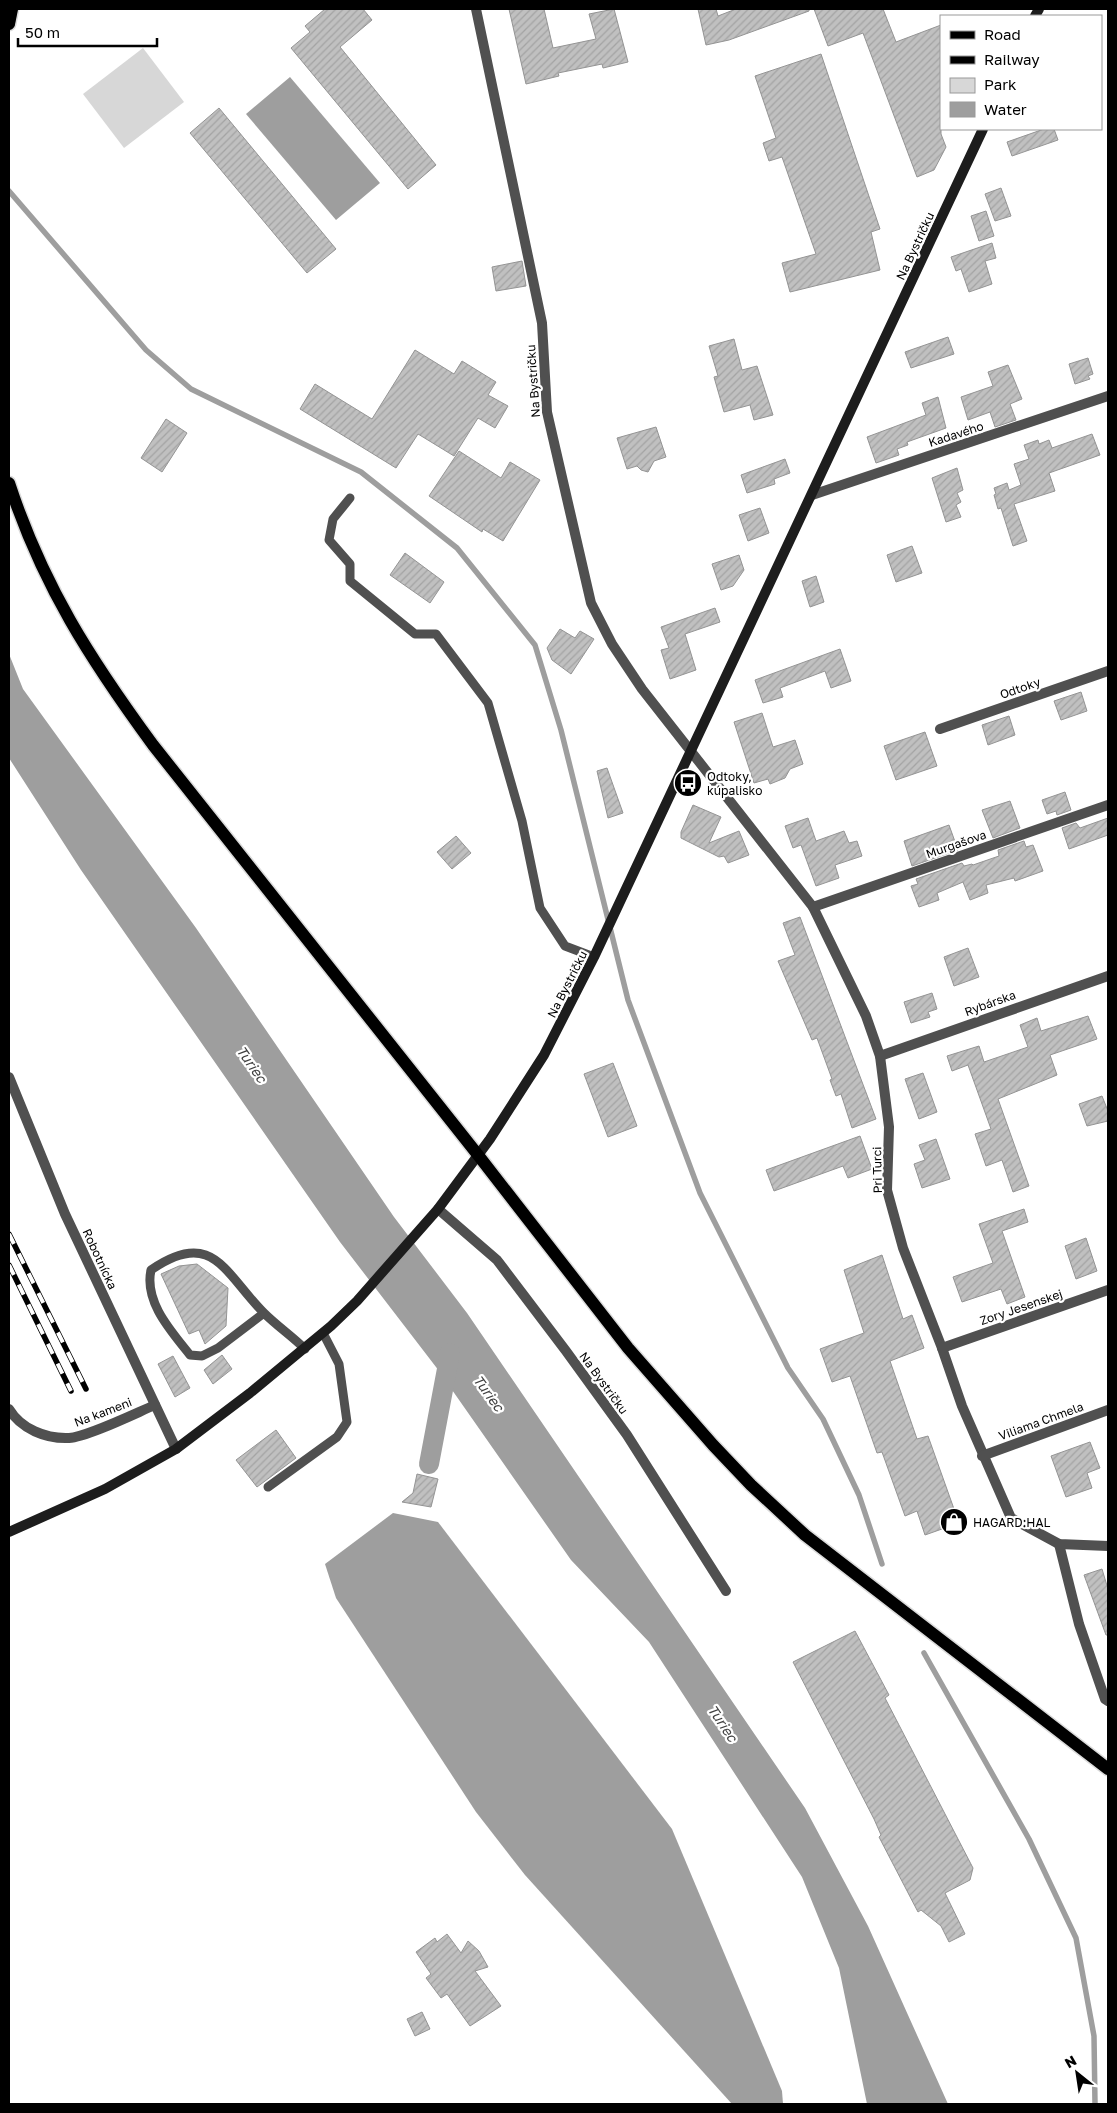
<svg xmlns="http://www.w3.org/2000/svg" width="1117" height="2113" font-family="'Golos Text',sans-serif">
<defs>
<pattern id="building-hatch" width="6" height="6" patternUnits="userSpaceOnUse" patternTransform="scale(1.25)"><rect width="6" height="6" fill="#c0c0c0"/><path d="M-1 1l2-2M0 6l6-6M5 7l2-2" fill="none" stroke="#a3a3a3"/></pattern>
</defs>
<rect width="100%" height="100%" fill="#fff"/>
<path fill="#d7d7d7" d="M143 48 184 102 124 148 83 94Z"/>
<g fill="#9e9e9e">
<path d="M290 77 380 183 336 220 246 114Z"/>
<path d="M9 654 23 689 196 928 394 1217 467 1313 805 1808 868 1926 948 2104H867L839 1968 802 1877 649 1642 571 1560 436 1367 340 1242 81 870 9 758Z"/>
<path d="M393 1513 438 1522 672 1829 782 2091 783 2104H732L525 1875 476 1812 336 1598 325 1564Z"/>
</g>
<g fill="none" stroke-linecap="round" stroke-linejoin="round">
<g stroke="#9e9e9e" stroke-width="5.5">
<path d="M9 191 146 350 191 389 361 472 457 548 535 645 561 730 628 1000 700 1193 788 1368 823 1419 859 1495 882 1564"/>
<path d="M924 1653 1029 1839 1076 1938 1094 2036 1095 2104"/>
</g>
<path stroke="#9e9e9e" stroke-width="20" d="M429 1464 450 1353"/>
</g>
<g fill="url(#building-hatch)" stroke="#949494">
<path d="M325 9H363L372 20 340 47 436 165 408 189 291 48 310 32 305 26Z"/>
<path d="M509 9H544L553 48 596 39 589 14 614 9 628 62 603 68 602 64 558 73 559 76 526 84Z"/>
<path d="M698 9H716L718 16 736 9H809V11L729 40 706 45Z"/>
<path d="M814 9H883L896 42 941 25V134L946 147 934 170 917 177 863 33 828 46Z"/>
<path d="M821 54 880 229 871 232 880 270 790 292 782 263 816 254 782 157 769 161 763 143 776 138 755 76Z"/>
<path d="M219 108 336 249 307 273 190 133Z"/>
<path d="M1044 129H1054L1058 140 1012 156 1007 142Z"/>
<path d="M1001 188 1011 216 995 221 985 194Z"/>
<path d="M986 211 994 236 979 241 971 216Z"/>
<path d="M992 243 996 258 985 261 992 284 969 292 961 269 956 271 951 257Z"/>
<path d="M522 261 526 286 496 291 492 267Z"/>
<path d="M948 337 954 354 911 368 905 352Z"/>
<path d="M734 339 742 370 757 366 773 415 754 420 750 405 724 412 714 377 718 376 709 346Z"/>
<path d="M415 350 454 374 462 361 496 382 488 395 508 406 495 428 478 418 454 456 418 434 396 468 300 409 315 384 372 419Z"/>
<path d="M1088 358 1093 374 1088 376 1090 379 1075 384 1069 364Z"/>
<path d="M1008 365 1022 399 1010 404 1016 420 995 427 990 412 968 420 961 397 993 386 988 372Z"/>
<path d="M938 397 946 428 907 442 908 445 897 449 899 455 876 463 867 437 926 415 922 403Z"/>
<path d="M166 419 187 433 162 472 141 458Z"/>
<path d="M656 427 666 457 654 461 648 472 641 470 637 466 627 469 617 438Z"/>
<path d="M1092 434 1100 455 1049 473 1055 491 1014 504 1027 541 1013 546 1001 508 998 509 994 495 996 494 994 488 1007 483 1009 490 1021 485 1014 464 1029 459 1024 445 1038 440 1039 444 1049 440 1052 448Z"/>
<path d="M459 451 501 478 510 462 540 480 503 541 483 529 482 532 429 496Z"/>
<path d="M785 459 790 473 774 479 775 484 747 493 741 475Z"/>
<path d="M957 468 963 490 957 493 961 502 956 505 961 517 946 522 932 478Z"/>
<path d="M760 508 769 533 748 541 739 515Z"/>
<path d="M912 546 922 573 896 582 887 555Z"/>
<path d="M405 553 444 582 430 603 390 575Z"/>
<path d="M739 555 744 570 733 586 721 590 712 564Z"/>
<path d="M816 576 824 602 810 607 802 581Z"/>
<path d="M715 608 720 622 685 634 696 670 670 679 661 650 669 648 661 627Z"/>
<path d="M560 629 575 638 580 631 594 639 571 674 552 660 547 648Z"/>
<path d="M840 649 851 681 831 688 825 671 780 688 783 697 763 703 755 680Z"/>
<path d="M1081 692 1087 711 1061 720 1054 701Z"/>
<path d="M762 713 773 747 795 740 803 764 790 769 785 778 770 784 768 779 754 783 734 722Z"/>
<path d="M1009 716 1015 735 988 745 982 725Z"/>
<path d="M925 732 937 766 896 780 884 746Z"/>
<path d="M607 768 623 813 608 818 597 771Z"/>
<path d="M1065 792 1071 810 1057 815 1056 811 1047 814 1042 800Z"/>
<path d="M1010 801 1020 828 993 838 982 810Z"/>
<path d="M693 805 721 817 709 843 739 831 749 855 728 863 724 856 719 857 681 838V832Z"/>
<path d="M808 818 816 841 844 831 849 843 857 841 862 856 835 865 839 878 816 886 801 845 793 848 785 826Z"/>
<path d="M1108 818V835L1069 849 1062 828 1076 823 1080 828Z"/>
<path d="M949 825 958 850 912 866 904 841Z"/>
<path d="M456 836 471 853 452 869 437 852Z"/>
<path d="M1024 841 1026 847 1033 845 1043 871 1015 881 1014 878 986 885 988 893 970 900 963 882 937 893 939 900 919 907 911 886 918 884 916 879 962 863 964 866 972 864 973 865 999 856 998 850Z"/>
<path d="M800 917 876 1119 852 1128 841 1094 836 1096 830 1080 832 1079 817 1038 812 1040 778 961 795 955 783 923Z"/>
<path d="M968 948 979 977 954 986 944 957Z"/>
<path d="M932 993 937 1009 928 1012 930 1017 911 1023 904 1002Z"/>
<path d="M1088 1016 1097 1039 1050 1055 1057 1075 998 1099 1029 1186 1013 1192 1002 1160 986 1166 975 1134 991 1129 968 1065 952 1071 947 1056 979 1046 984 1062 1028 1047 1020 1025 1037 1018 1041 1031Z"/>
<path d="M613 1063 637 1126 608 1137 584 1074Z"/>
<path d="M923 1073 937 1112 919 1119 905 1079Z"/>
<path d="M1102 1096 1108 1111V1121L1087 1126 1079 1104Z"/>
<path d="M860 1136 872 1169 848 1178 843 1166 774 1191 766 1170Z"/>
<path d="M936 1139 950 1179 922 1188 914 1164 925 1160 919 1145Z"/>
<path d="M1024 1209 1028 1222 1002 1231 1025 1297 1007 1304 1001 1289 962 1302 953 1277 993 1263 979 1224Z"/>
<path d="M1086 1238 1097 1271 1076 1279 1065 1246Z"/>
<path d="M882 1255 903 1319 912 1315 924 1348 890 1361 917 1439 928 1436 959 1523 925 1535 917 1511 905 1516 882 1452 877 1453 850 1376 832 1382 820 1349 864 1333 844 1270Z"/>
<path d="M197 1264 228 1288 226 1326 205 1344 199 1330 189 1334 161 1274 179 1266Z"/>
<path d="M222 1355 232 1369 213 1384 204 1370Z"/>
<path d="M173 1356 190 1388 175 1397 158 1364Z"/>
<path d="M276 1430 296 1458 257 1487 236 1460Z"/>
<path d="M1090 1442 1100 1468 1087 1473 1092 1488 1066 1497 1051 1456Z"/>
<path d="M417 1474 438 1479 431 1507 402 1502 413 1493Z"/>
<path d="M1102 1569 1108 1589V1635H1106L1084 1575Z"/>
<path d="M855 1631 889 1695 885 1698 973 1868 970 1880 945 1893 965 1934 949 1942 941 1926 921 1910 918 1912 879 1837 881 1835 874 1819 793 1662Z"/>
<path d="M447 1934 461 1953 468 1941 479 1951 488 1967 475 1971 501 2006 470 2026 447 1994 441 1998 426 1978 431 1974 416 1952 435 1938 437 1942Z"/>
<path d="M422 2012 430 2029 415 2036 407 2019Z"/>
</g>
<g fill="none" stroke-linecap="round" stroke-linejoin="round">
<defs>
<g id="primary">
<path d="M9 24 12 9"/>
<path d="M9 483C43 586 90 659 153 745L478 1155 628 1348 713 1445 751 1485 805 1535 1108 1769"/>
</g>
</defs>
<use href="#primary" stroke="#dbdbdb" stroke-width="15"/>
<g stroke="#505050" stroke-width="9">
<path d="M350 498 333 519 329 540 350 564V581L415 634H436L488 703 522 821 540 908 565 946 594 957"/>
<path d="M264 1313 218 1348 202 1356 190 1355C171 1331 144 1302 151 1270 213 1227 225 1274 264 1313 277 1326 292 1336 305 1349"/>
<path d="M268 1487 337 1437 347 1422 339 1364 323 1333"/>
</g>
<g stroke="#505050" stroke-width="10">
<path d="M476 9 542 323 547 412 591 603 612 644 642 689 813 907 866 1016 880 1056 889 1127 887 1190 903 1248 942 1348 962 1406 1011 1518 1059 1544 1108 1546"/>
<path d="M812 495 1108 396"/>
<path d="M940 729 1108 671"/>
<path d="M813 907 1108 805"/>
<path d="M880 1056 1108 976"/>
<path d="M9 1077 65 1214 176 1449"/>
<path d="M438 1209 497 1260 566 1351 627 1435 726 1591"/>
<path d="M942 1348 1108 1290"/>
<path d="M9 1409C21 1429 46 1439 69 1438 87 1437 136 1413 155 1405"/>
<path d="M982 1456 1108 1410"/>
<path d="M1059 1544 1079 1624 1105 1699 1108 1701"/>
</g>
<g stroke="#1d1d1d" stroke-width="10">
<path d="M1035 16 1039 9"/>
<path d="M9 1532 105 1489 176 1449 250 1393 331 1326 357 1301 438 1209 490 1139 544 1055 594 957 983 129"/>
</g>
<use href="#primary" stroke="#000" stroke-width="12"/>
<defs>
<g id="rail">
<path d="M9 1234 86 1389"/>
<path d="M9 1265 71 1391"/>
</g>
</defs>
<use href="#rail" stroke="#000" stroke-width="5.5"/>
<use href="#rail" stroke="#fff" stroke-width="4" stroke-dasharray="11" stroke-linecap="butt"/>
</g>
<defs>
<symbol id="bus-disc" viewBox="-11 -11 22 22"><circle r="9.5" fill="#000" stroke="#fff"/><path d="M-5-6H5V4H4V6H2V4H-2V6H-4V4H-5ZM-3.5-4V0h7V-4ZM-3.5 1.2v1.5H-2V1.2ZM2 1.2v1.5H3.5V1.2Z" fill="#fff"/></symbol>
<symbol id="shop-disc" viewBox="-11 -11 22 22"><circle r="9.5" fill="#000" stroke="#fff"/><path d="M-5-2.5h2.3a2.7 3.5 0 0 1 5.4 0H5L5.5 6h-11ZM-1.5-2.5h3a1.5 2.3 0 0 0-3 0Z" fill="#fff"/></symbol>
</defs>
<g fill-rule="evenodd">
<use href="#bus-disc" x="672" y="767" width="32" height="32"/>
<use href="#shop-disc" x="938" y="1506" width="32" height="32"/>
</g>
<g text-anchor="middle" dominant-baseline="central" stroke-width="4.5" stroke-linejoin="round" paint-order="stroke">
<g font-size="12" fill="#000" stroke="#fff">
<text transform="translate(915 246) rotate(-65)">Na Bystričku</text>
<text transform="translate(533 381) rotate(-94)">Na Bystričku</text>
<text transform="translate(956 434) rotate(-18)">Kadavého</text>
<text transform="translate(1020 688) rotate(-19)">Odtoky</text>
<text transform="translate(956 844) rotate(-19)">Murgašova</text>
<text transform="translate(567 984) rotate(-63)">Na Bystričku</text>
<text transform="translate(990 1003) rotate(-20)">Rybárska</text>
<text transform="translate(877 1170) rotate(-91)">Pri Turci</text>
<text transform="translate(100 1259) rotate(65)">Robotnícka</text>
<text transform="translate(1021 1307) rotate(-19)">Zory Jesenskej</text>
<text transform="translate(604 1383) rotate(54)">Na Bystričku</text>
<text transform="translate(103 1412) rotate(-21)">Na kameni</text>
<text transform="translate(1041 1421) rotate(-20)">Viliama Chmela</text>
</g>
<g font-size="12" fill="#000" stroke="#fff" text-anchor="start">
<text x="707" y="776">Odtoky,<tspan x="707" dy="14">kúpalisko</tspan></text>
<text x="973" y="1522">HAGARD:HAL</text>
</g>
<g font-size="14" font-style="italic" fill="#3f3f3f" stroke="#fff">
<text transform="translate(252 1064) rotate(55)">Turiec</text>
<text transform="translate(489 1393) rotate(54)">Turiec</text>
<text transform="translate(723 1723) rotate(56)">Turiec</text>
</g>
</g>
<rect width="1117" height="2113" fill="none" stroke="#000000" stroke-width="20"/>
<rect x="940" y="15" width="162" height="115" fill="#ffffff" stroke="#999999"/>
<rect x="950" y="31" width="25" height="8" fill="#000000" stroke="#999999"/>
<text x="984" y="40" font-size="15" fill="#000000">Road</text>
<rect x="950" y="56" width="25" height="8" fill="#000000" stroke="#999999"/>
<text x="984" y="65" font-size="15" fill="#000000">Railway</text>
<rect x="950" y="78" width="25" height="15" fill="#d7d7d7" stroke="#999999"/>
<text x="984" y="90" font-size="15" fill="#000000">Park</text>
<rect x="950" y="102" width="25" height="15" fill="#9e9e9e" stroke="#999999"/>
<text x="984" y="115" font-size="15" fill="#000000">Water</text>
<g transform="translate(1077 2073) rotate(330)" stroke="#ffffff" stroke-width="4" paint-order="stroke">
<path d="M0-4L9 19L0 12L-9 19Z" fill="#000000"/>
<text y="-8" font-size="14" font-weight="bold" text-anchor="middle" fill="#000000">N</text>
</g>
<path d="M18 38v8h139v-8" fill="none" stroke="#000000" stroke-width="2.5"/>
<text x="25" y="38" font-size="15" fill="#000000" stroke="#ffffff" stroke-width="4" paint-order="stroke">50 m</text>
</svg>
